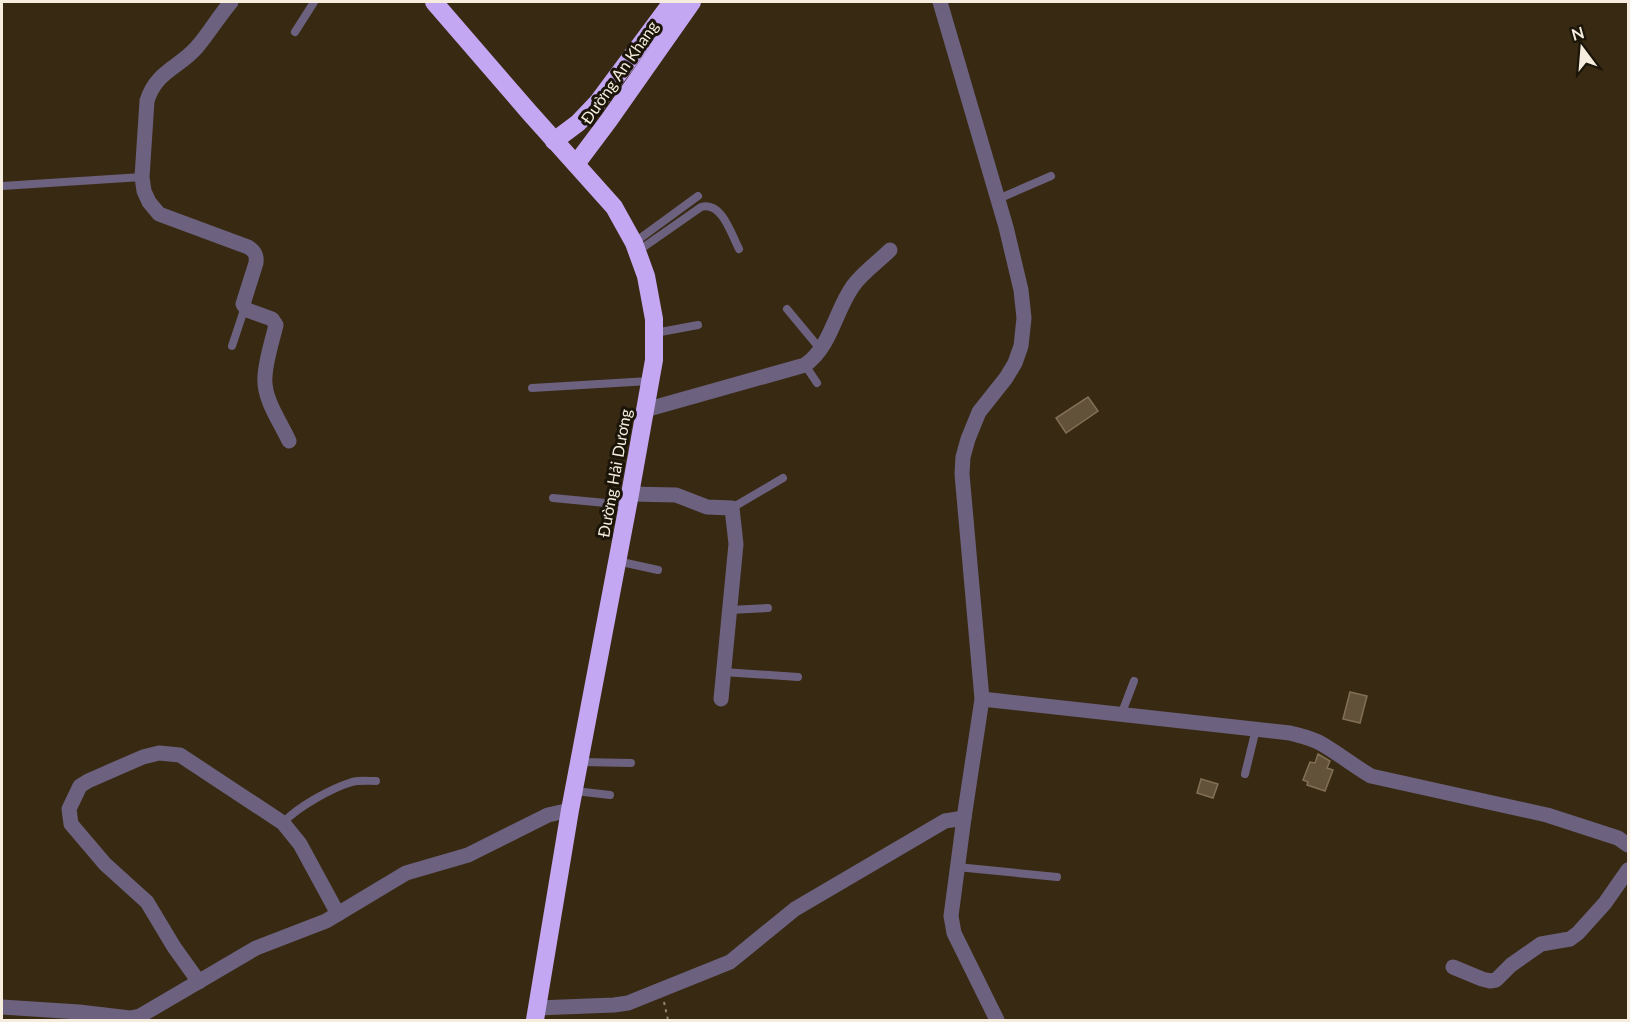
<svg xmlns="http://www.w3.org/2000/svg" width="1630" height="1022" font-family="Lato,sans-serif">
<rect width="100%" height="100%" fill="#382a12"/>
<g fill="#625239" stroke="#817056" stroke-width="1.5">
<path d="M1088 397 1098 411 1066 433 1056 418Z"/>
<path d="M1350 692 1367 696 1360 723 1343 719Z"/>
<path d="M1318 754 1330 761 1327 768 1333 770 1325 791 1307 785 1308 782 1303 780 1310 762 1315 763Z"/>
<path d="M1201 779 1218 784 1213 798 1197 793Z"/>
</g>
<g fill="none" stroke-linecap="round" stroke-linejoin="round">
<path stroke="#928773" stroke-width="2" stroke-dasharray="3 4.5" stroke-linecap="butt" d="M664 1002 668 1020"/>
<g stroke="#6c617f" stroke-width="8">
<path d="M295 32 314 2"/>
<path d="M2 186 142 177"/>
<path d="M998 199 1051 176"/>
<path d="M635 242 698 196"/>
<path d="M638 251 701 207C722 201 731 234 739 249"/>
<path d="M787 309 821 350"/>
<path d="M655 333 698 325"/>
<path d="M232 346 245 307"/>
<path d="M805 365 817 383"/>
<path d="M532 388 649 381"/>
<path d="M553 498 627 505"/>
<path d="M732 508 783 478"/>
<path d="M617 561 658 570"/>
<path d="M730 610 768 608"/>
<path d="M723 672 798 677"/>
<path d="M1121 715 1134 681"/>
<path d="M580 762 631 763"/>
<path d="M1245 774 1256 729"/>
<path d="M575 791 610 795"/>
<path d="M283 823C297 807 332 788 352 782 360 780 368 781 376 781"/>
<path d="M957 867 1057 877"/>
</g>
<g stroke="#6c617f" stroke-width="15">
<path d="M231 2C219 16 209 33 197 47 179 68 156 71 147 101L142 177 144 191 149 202 159 214 248 247C255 251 257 255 256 263L243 304 247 310 272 319 276 325C272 342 266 359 265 376 263 399 280 421 289 441"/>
<path d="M940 2 1006 227 1021 290 1024 318 1021 346 1015 363 1006 378 979 412 968 439 963 457 962 474 982 699 964 818 951 916 954 933 997 1020"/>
<path d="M645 410 805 365C831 347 835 311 853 286 862 273 878 262 890 250"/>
<path d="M630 494 676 495 707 507 732 508 736 544 721 699"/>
<path d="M982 699 1290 733C1301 736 1312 738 1322 744 1339 754 1354 766 1371 776L1547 815 1618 838 1628 845"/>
<path d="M1453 967 1482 979 1490 981 1496 980 1511 965 1541 944 1570 939 1578 933 1605 903 1628 870"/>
<path d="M199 982 174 947 147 902 105 864 71 824 69 809 80 786 88 781 143 757 159 753 180 755 283 823 300 844 338 914"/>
<path d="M2 1007 79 1012 130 1018 140 1016 256 948 326 921 406 873 468 855 548 815 570 810"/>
<path d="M537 1008 614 1005 628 1003 730 962 795 909 945 821 964 818"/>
</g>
<g stroke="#c4a7f3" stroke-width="18">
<path d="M434 2 529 112 614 207 634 243 646 276 654 319V360L630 494 570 810 535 1020"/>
<path d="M554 141 578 123 597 103 672 2"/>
<path d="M576 164 609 120 692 2"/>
</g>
</g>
<g text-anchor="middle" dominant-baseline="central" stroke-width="6" stroke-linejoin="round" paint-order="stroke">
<g font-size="16" fill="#f6edde" stroke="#1a1409">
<text transform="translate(619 72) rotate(-55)">Đường An Khang</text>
<text transform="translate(614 473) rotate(-80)">Đường Hải Dương</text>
</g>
</g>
<rect width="1630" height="1022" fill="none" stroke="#f6edde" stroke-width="6"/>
<g transform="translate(1582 48) rotate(344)" stroke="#1a1409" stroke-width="4.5" paint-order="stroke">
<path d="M0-4.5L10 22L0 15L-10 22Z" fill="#f6edde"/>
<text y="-9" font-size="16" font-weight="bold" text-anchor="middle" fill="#f6edde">N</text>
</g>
</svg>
